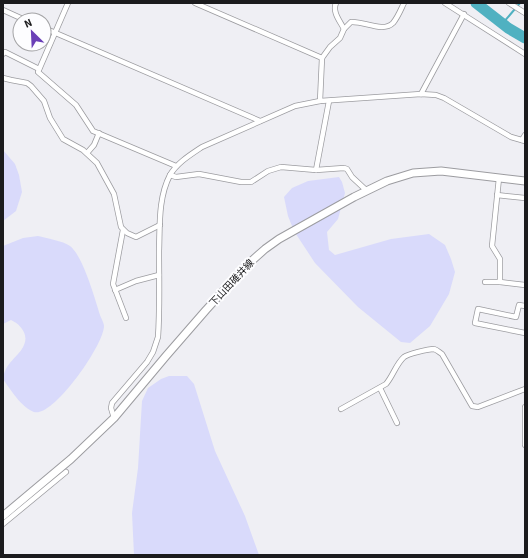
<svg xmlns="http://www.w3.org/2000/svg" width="528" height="558" font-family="'Source Sans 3','Noto Sans JP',sans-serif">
<rect width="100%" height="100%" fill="#efeff4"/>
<g fill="#d9dafb">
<path d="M3 150 15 164 19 175 22 192 16 211 3 221Z"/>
<path d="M339 177 342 182 345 193 338 219 327 232 329 250 335 255 391 239 429 234 445 245 451 259 455 272 449 294 430 326 410 343 401 342 358 307 315 263 294 231 288 216 284 197 292 188 308 181Z"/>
<path d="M38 236C46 238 63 241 70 246 83 256 95 299 100 315 101 318 104 323 104 326 104 345 53 418 34 412 22 408 10 389 3 379 5 362 19 357 24 345 29 334 20 324 11 320L3 324V246L23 238Z"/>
<path d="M169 376H187L194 384 215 451 245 516 259 555H134L132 513 138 468 142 401 148 388 161 379Z"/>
</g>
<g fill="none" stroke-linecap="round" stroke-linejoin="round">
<path stroke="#50b1c1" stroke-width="2" d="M503 23 520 3"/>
<path stroke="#50b1c1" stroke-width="11" d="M476 3 508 28 525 38"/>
<defs>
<g id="street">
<path d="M68 3 38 72 76 105 93 131 176 166"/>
<path d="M195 3 322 58"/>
<path d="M336 3C332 12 340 21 344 29"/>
<path d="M445 3 525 54"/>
<path d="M509 3 525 13"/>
<path d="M3 10 25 20"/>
<path d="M44 28 260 121"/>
<path d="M3 54 5 52 39 69"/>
<path d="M3 78 11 80 27 83 31 86 44 101 50 118 63 139 83 150 97 163 114 194 121 227 127 233 136 237 160 225"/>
<path d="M421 94 464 14"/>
<path d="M320 101 322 58 330 47 340 38 344 29 351 22C364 21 383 33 393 23 398 17 401 9 404 3"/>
<path d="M522 140 525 135"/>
<path d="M87 153 94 145 99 133"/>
<path d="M316 170 329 101"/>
<path d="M170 175 176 177 199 174 241 182H251L268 171 281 167 316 170 344 168 347 169 352 177 367 191"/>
<path d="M499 178 492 246 500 259V282"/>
<path d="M497 195 525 198"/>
<path d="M123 230 113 284 126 318"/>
<path d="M485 282H500L525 285"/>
<path d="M115 290 136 281 159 275"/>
<path d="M525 306 519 305 516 317 478 309 475 323 525 333"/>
<path d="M380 388 397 423"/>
<path d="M525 407V445"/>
<path d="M341 409 386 384C393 376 396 364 404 357 408 354 428 349 434 349 437 350 439 352 442 354L472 406 478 407 525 389"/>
<path d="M114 418 111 408 112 403 147 362 153 352 158 337C160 309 159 280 159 251 160 226 158 198 170 175 177 163 190 155 202 147L295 106 320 101 421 94 436 95 444 98 511 137 525 141"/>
<path d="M3 524 66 472"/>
</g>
<path id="secondary" d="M3 516 71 459 114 418 166 356 206 310 247 265 265 249 279 239 354 197 387 181 413 173 441 171 525 181"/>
</defs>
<use href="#street" stroke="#9c9ca0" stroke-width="6"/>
<use href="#secondary" stroke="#9c9ca0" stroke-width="9"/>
<use href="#street" stroke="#fff" stroke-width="4.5"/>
<use href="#secondary" stroke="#fff" stroke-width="7"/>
</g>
<g text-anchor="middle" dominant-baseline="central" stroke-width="4" stroke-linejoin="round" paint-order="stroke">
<g font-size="10" fill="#1b1b1d" stroke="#fdfdff">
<text transform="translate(232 283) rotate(-47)">下山田碓井線</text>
</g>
</g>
<rect width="528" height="558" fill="none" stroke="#1b1b1d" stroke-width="8"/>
<g transform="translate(32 32) rotate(336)"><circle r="19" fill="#fdfdff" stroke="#a3a3a5"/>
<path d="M0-3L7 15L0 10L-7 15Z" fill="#6a3fb7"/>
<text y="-6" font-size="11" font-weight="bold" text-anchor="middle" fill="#1b1b1d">N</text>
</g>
</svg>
